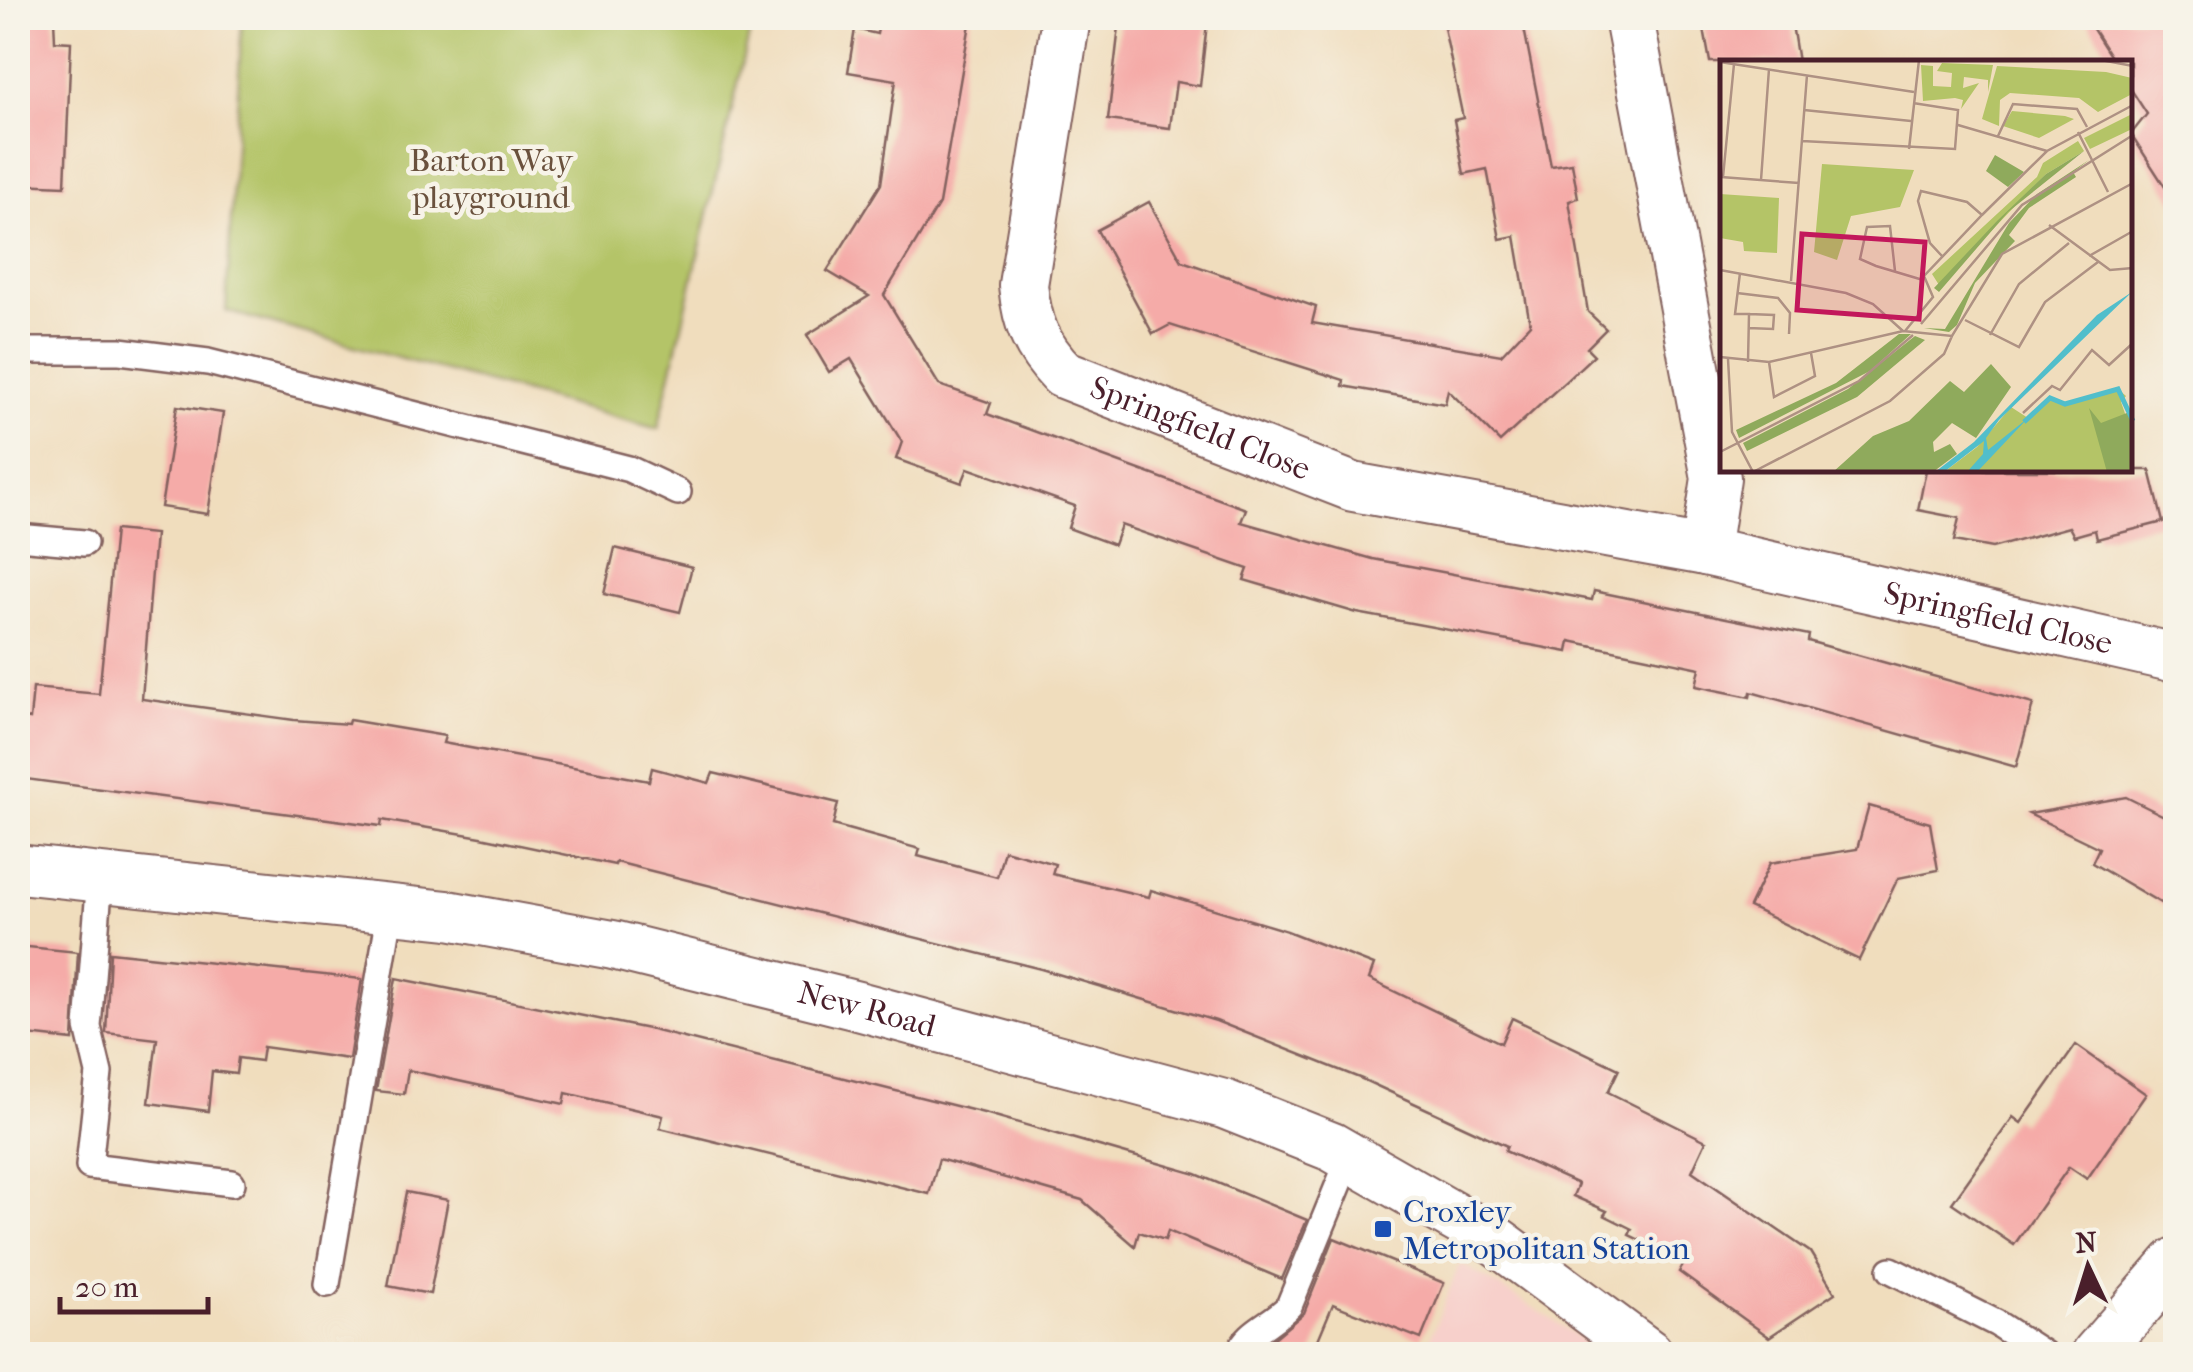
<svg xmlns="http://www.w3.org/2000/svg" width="2193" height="1372" font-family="'IM FELL French Canon',serif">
<rect width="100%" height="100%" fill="#f7f3e8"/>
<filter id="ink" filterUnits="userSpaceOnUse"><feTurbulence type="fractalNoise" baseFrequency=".01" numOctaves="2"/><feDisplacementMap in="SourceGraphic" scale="20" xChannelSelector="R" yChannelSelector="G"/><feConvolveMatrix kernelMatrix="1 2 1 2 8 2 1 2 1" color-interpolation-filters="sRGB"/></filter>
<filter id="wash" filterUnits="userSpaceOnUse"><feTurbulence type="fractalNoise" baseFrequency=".0048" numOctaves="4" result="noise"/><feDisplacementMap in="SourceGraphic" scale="40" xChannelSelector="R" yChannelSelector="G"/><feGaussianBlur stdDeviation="2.25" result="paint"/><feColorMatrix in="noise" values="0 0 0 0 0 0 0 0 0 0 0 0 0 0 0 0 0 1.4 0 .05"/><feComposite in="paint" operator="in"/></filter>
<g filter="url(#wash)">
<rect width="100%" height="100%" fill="#f0ddbd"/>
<path fill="#f7d0cb" d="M1460 1263 1547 1316 1603 1354H1424Z"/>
<path fill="#b4c467" stroke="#7f7249" stroke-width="2.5" d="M242 18H753L658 429 226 311Z"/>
<g id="blocks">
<g fill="#f5aba8">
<path d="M18 18H54L55 41 71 42 65 186 18 184Z"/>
<path d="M880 18H971L939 204 884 295 939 385 991 403 987 414 1246 509 1241 522 1373 559 1592 600 1594 591 1809 635 1808 641 2033 704 2016 767 1751 692 1750 697 1696 686 1700 668 1570 641 1568 652 1357 613 1244 580 1248 569 1121 525 1114 545 1068 528 1075 506 968 468 962 483 896 459 902 442 851 359 829 372 807 335 869 296 827 271 881 184 896 80 848 72 855 29 877 34Z"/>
<path d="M1120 18H1197V22L1207 23 1200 86 1176 82 1170 128 1108 120Z"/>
<path d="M1442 18H1522L1551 166 1572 163 1578 198 1569 201 1588 312 1606 329 1587 348 1594 355 1500 442 1448 390 1445 404 1343 386 1344 380 1170 325 1153 334 1097 230 1149 202 1182 261 1316 307 1312 323 1501 355 1530 324 1515 236 1500 239 1487 169 1464 174 1454 120 1463 118Z"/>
<path d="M1702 18H1791L1798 62H1710Z"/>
<path d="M2086 18H2176V204L2131 134 2147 114 2130 88V62H2114Z"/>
<path d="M177 406 223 413 208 514 161 507Z"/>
<path d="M1926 470H2150L2163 522 2097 539 2095 530 2074 536 2069 527 1992 548 1954 541 1959 518 1918 510Z"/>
<path d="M115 530 155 534 142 699 294 720 348 724 349 720 445 736 443 743 649 781 652 768 709 783 713 773 838 803 833 825 920 849 918 856 997 877 1004 850 1055 864 1052 874 1149 897 1151 890 1287 931 1374 965 1369 979 1501 1043 1512 1018 1619 1069 1608 1092 1706 1141 1692 1171 1810 1252 1835 1293 1769 1337 1679 1272 1685 1262 1629 1235 1632 1229 1604 1215 1607 1211 1573 1196 1578 1184 1505 1151 1507 1146 1362 1079 1216 1021 1041 969 616 862 615 865 481 837 382 820 381 826 18 778V717L30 719 33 688 99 694Z"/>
<path d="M615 548 692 567 680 612 604 594Z"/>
<path d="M2126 797 2176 822V912L2092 863 2099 848 2029 814Z"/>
<path d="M1869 806 1930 823 1938 870 1898 878 1859 960 1749 907 1770 863 1857 849Z"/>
<path d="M18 946 78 952 73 1040 18 1034Z"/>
<path d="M110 952 362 979 349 1059 263 1047 261 1061 238 1058 236 1074 212 1071 208 1111 149 1103 157 1039 106 1033Z"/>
<path d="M396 978 648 1029 988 1114 1196 1174 1307 1220 1282 1279 1168 1231 1165 1240 1139 1232 1135 1246 1082 1200 939 1159 929 1194 660 1128 663 1116 566 1093 564 1104 408 1070 404 1094 376 1091Z"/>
<path d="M2076 1045 2146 1094 2087 1179 2069 1167 2014 1245 1952 1203 2013 1117 2021 1123Z"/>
<path d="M406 1192 448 1200 430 1294 388 1286Z"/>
<path d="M1334 1238 1444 1283 1421 1339 1333 1304 1312 1354H1266L1272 1340 1304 1313Z"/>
</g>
</g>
</g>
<g filter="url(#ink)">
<use href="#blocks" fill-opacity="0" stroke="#84625e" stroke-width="2.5"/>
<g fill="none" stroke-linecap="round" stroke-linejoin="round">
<defs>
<g id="lane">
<path d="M18 351H120L208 362 629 469 678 492"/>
<path d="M18 537 84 543"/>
<path d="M100 877 88 1027 99 1073 89 1166 232 1183"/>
<path d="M1891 1270 1996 1323 2044 1354"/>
<path d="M327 1284 391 908"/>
<path d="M1238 1354C1248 1330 1271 1325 1289 1306L1350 1157"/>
</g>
<g id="street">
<path id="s1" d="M1066 18 1023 285C1027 324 1036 346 1063 374L1353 487 1705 551 2176 658"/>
<path d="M1629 18 1716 478 1705 551"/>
<path id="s2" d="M18 869 448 915 613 945 858 1006 1224 1104 1332 1147 1498 1242 1649 1354"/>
<path d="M2096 1354 2176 1262"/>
</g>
</defs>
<use href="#lane" stroke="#84625e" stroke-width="30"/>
<use href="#street" stroke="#84625e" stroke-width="52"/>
<use href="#lane" stroke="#fff" stroke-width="25"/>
<use href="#street" stroke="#fff" stroke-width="48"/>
</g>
</g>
<rect fill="#1a4fb4" stroke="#f7f3e8" stroke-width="4" x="1373" y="1219" width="20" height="20" rx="5"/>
<g text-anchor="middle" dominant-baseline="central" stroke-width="9" stroke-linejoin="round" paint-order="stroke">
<g font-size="32" fill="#6a513d" stroke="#f7f3e8">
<text x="491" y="160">Barton Way<tspan x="491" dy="37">playground</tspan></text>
</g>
<g font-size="32" fill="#4a1f2b" stroke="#f7f3e8">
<text stroke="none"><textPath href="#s1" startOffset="518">Springfield Close</textPath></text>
<text stroke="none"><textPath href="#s1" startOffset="1340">Springfield Close</textPath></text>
<text stroke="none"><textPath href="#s2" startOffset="862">New Road</textPath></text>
</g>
<g font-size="32" fill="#164399" stroke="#f7f3e8" text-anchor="start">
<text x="1403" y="1211">Croxley<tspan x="1403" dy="37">Metropolitan Station</tspan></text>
</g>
</g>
<g transform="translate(1720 60)">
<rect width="412" height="412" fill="#f0ddbd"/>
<path d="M222 3 273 5 268 32V20L244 17 243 28 259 23 241 49 243 40 235 38 203 41 201 5 213 6V26L231 27 232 13 217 11ZM277 6 386 12 412 18V34L378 52 359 38 290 33 280 40 279 66 262 59ZM292 51 345 56 354 59 319 78 283 66ZM412 54V69L370 89 364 78ZM358 81 364 91 326 114 219 225 212 214 317 117 323 103ZM102 104 194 110 180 147 131 156 117 200 94 192ZM0 134 59 138 57 193 24 191 23 182 0 178ZM398 329 406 336 401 342 412 374V412H224L257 387 291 347 308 358 330 338 345 344Z" fill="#b4c467"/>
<path d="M364 91 288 152 219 232 214 228 277 161 326 114ZM275 95 304 112 288 127 266 111ZM369 100 353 112 356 117 309 148 289 175 295 181 255 223 237 265 229 272 204 268 225 269 289 163 317 134ZM179 274H191L150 311 19 378 16 370 116 323ZM195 276 205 280 137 337 27 391 23 383 128 329ZM271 304 291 327 256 378 232 363 213 382 214 392 230 384 237 394 213 412H113L153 376 189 361 230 321 244 332ZM369 348 381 363 412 351V412H387Z" fill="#8faa5c"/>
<path d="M412 232 279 360 266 378 268 390 308 358 257 412H247L263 394 264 381 224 412H215L254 382 377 255Z" fill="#51becb"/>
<path fill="none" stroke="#51becb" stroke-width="5" d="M304 362 330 338 345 344 398 329 413 361"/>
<path fill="none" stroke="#ae9183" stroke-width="2.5" d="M381 0 413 6M0 2 194 32M84 50 191 61M238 65 327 91M358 72 388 132M278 76 293 44 357 49 367 67M82 81 235 89 238 50 193 43M189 89 199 0M1 117 79 123M3 117 14 4M41 120 49 9M329 165 390 210 413 208M222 196 210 183 198 141 201 131 247 142 262 155M369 196 413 171M0 210 126 233 153 244 183 271M175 211 170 166 147 167 140 199 156 206 203 220M20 213 15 254H29L28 302M71 221 87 15M17 233 58 238 70 253 69 274M245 260 299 287 325 242 378 202M201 264 302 145 413 75M28 268 53 269 54 255 29 254M185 271 213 237 204 216 262 155 327 91 413 45M270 275 299 224 349 183M0 297 49 302 183 271 232 276 282 194 413 123M8 299 12 372 33 412M49 302 54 337 95 316 91 293M303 353 332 326 340 330 372 290 389 305 413 283M0 392 139 321 193 275M33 412 170 341 224 294 232 276"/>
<path fill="#c2185b" fill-opacity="0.15" stroke="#c2185b" stroke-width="5" d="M82 174 205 182 199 259 77 250Z"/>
<rect width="412" height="412" fill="none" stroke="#4a1f2b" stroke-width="5"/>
</g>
<rect width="2193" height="1372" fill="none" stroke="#f7f3e8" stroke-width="60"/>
<g transform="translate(2088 1267) rotate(356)" stroke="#f7f3e8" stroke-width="8" paint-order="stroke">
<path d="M0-8L18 38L0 25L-18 38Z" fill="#4a1f2b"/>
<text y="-15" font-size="28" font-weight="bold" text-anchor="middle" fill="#4a1f2b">N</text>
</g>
<path d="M60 1297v15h148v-15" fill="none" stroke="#4a1f2b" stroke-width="5"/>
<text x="75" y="1297" font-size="30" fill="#4a1f2b" stroke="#f7f3e8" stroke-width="8" paint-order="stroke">20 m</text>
</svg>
